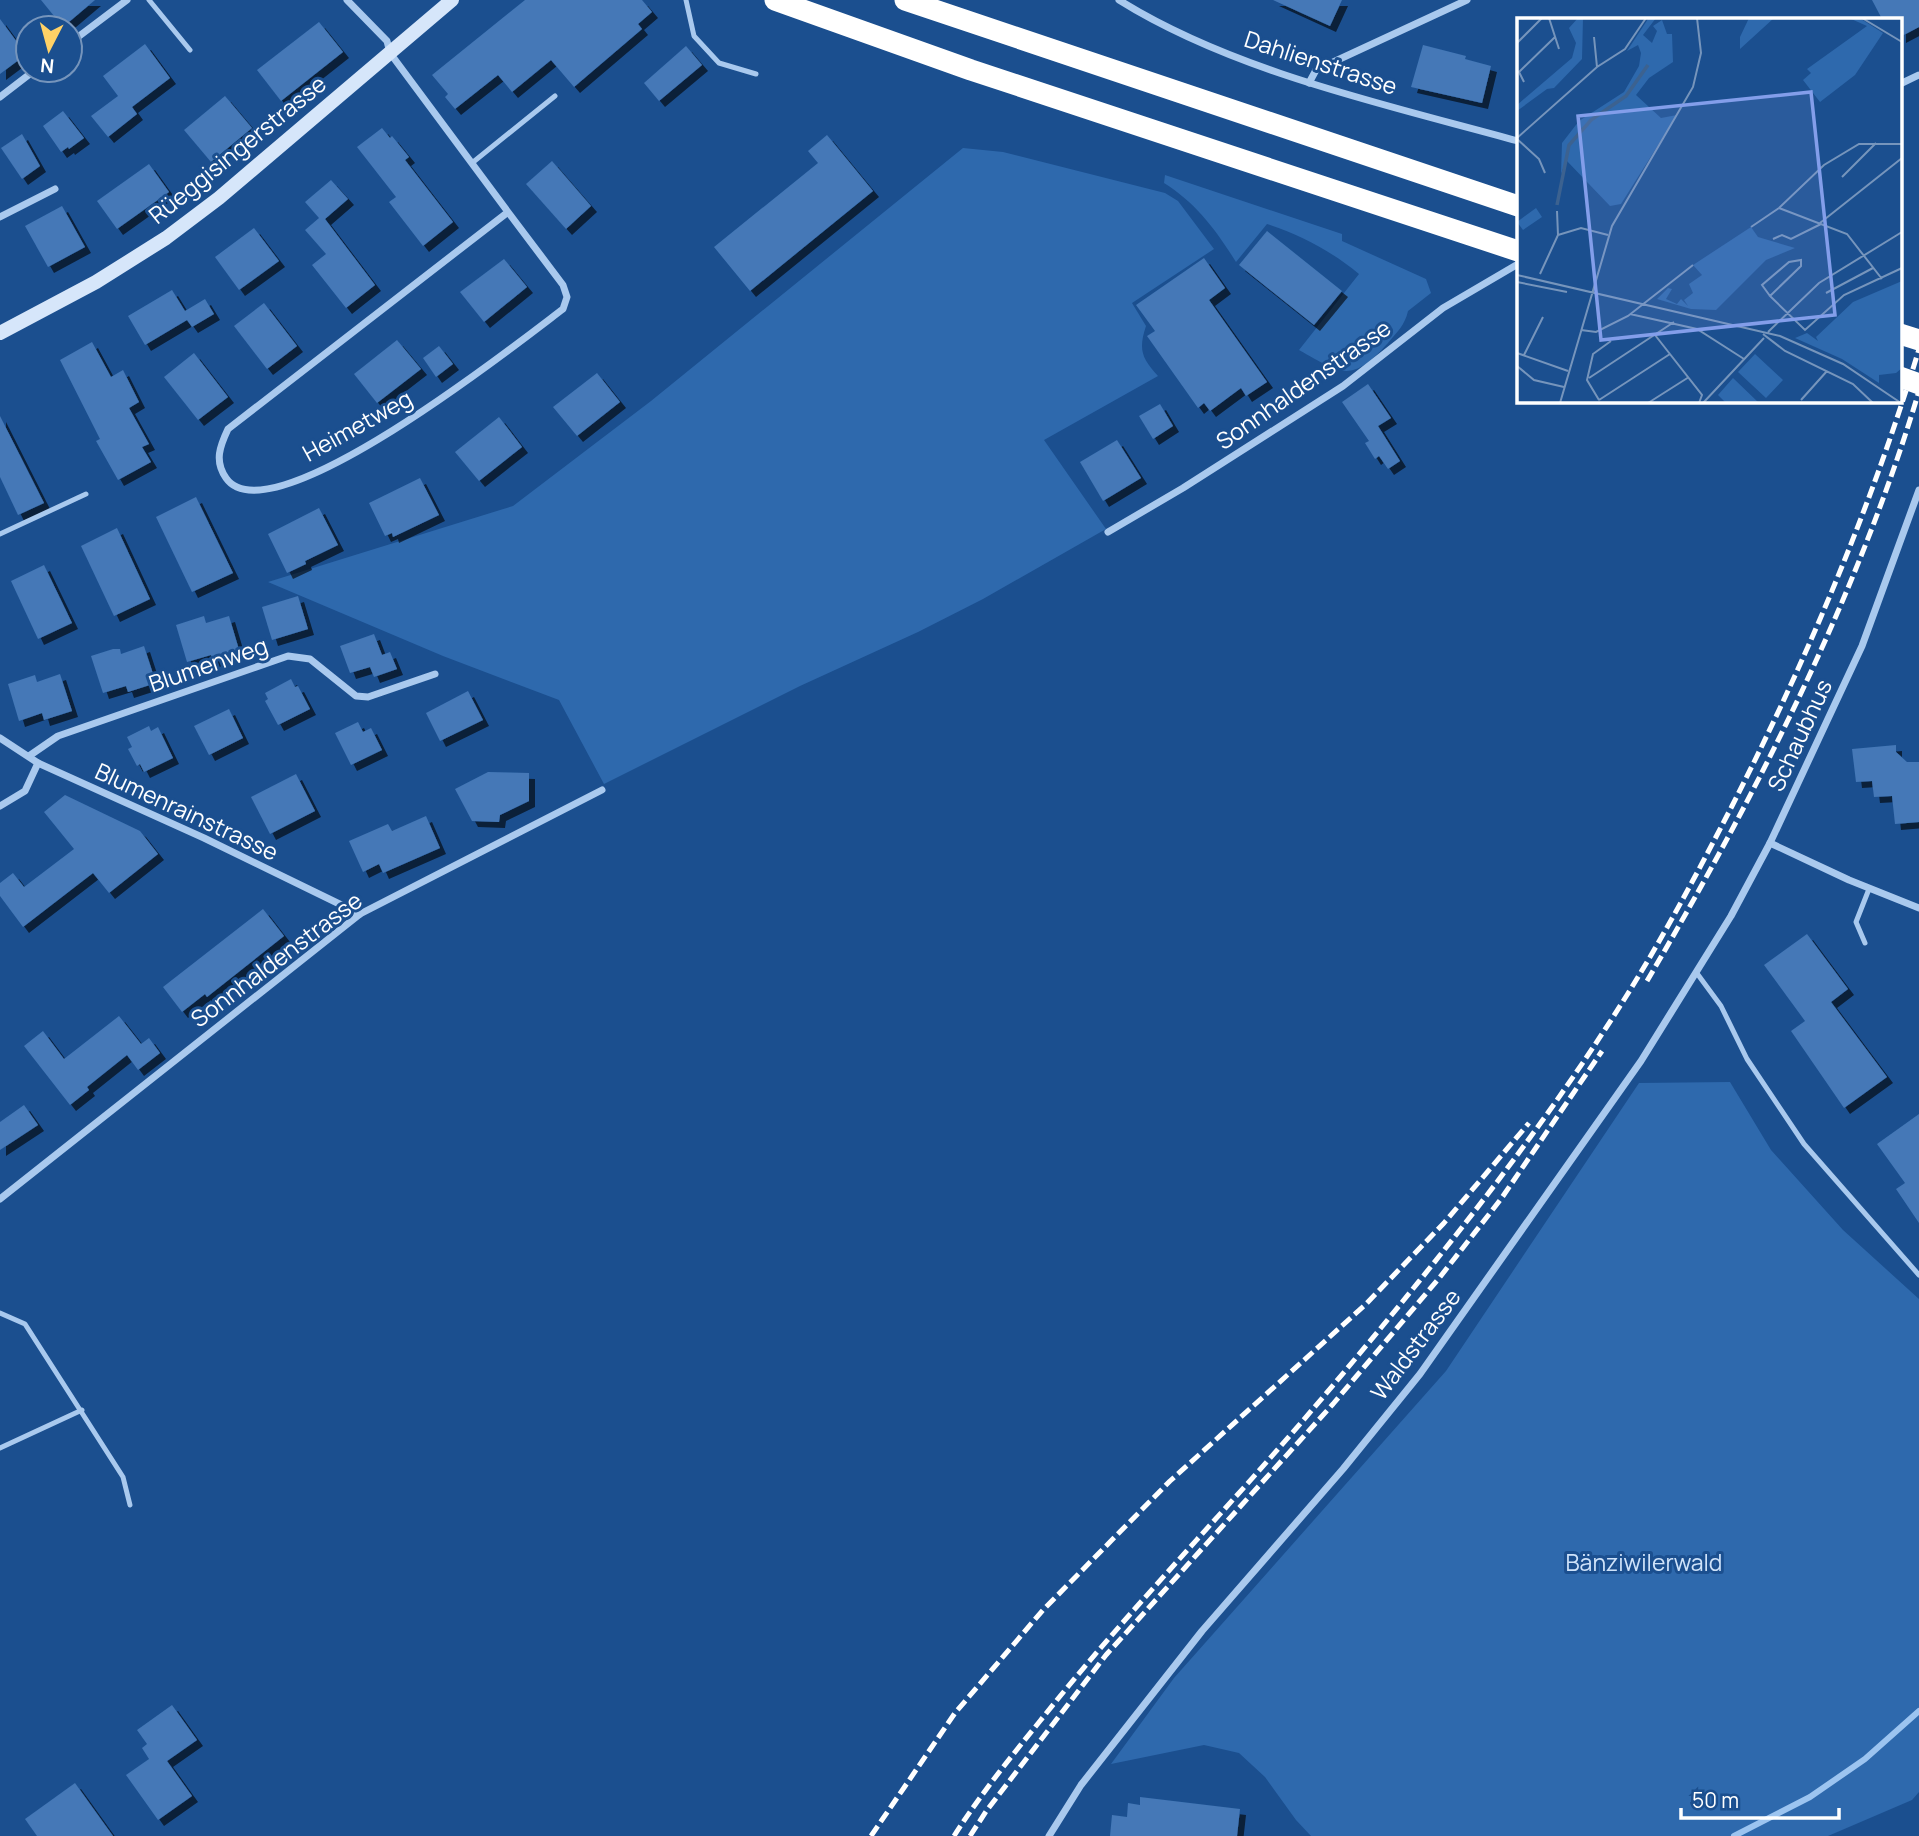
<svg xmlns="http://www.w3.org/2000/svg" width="1919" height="1836" font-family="Manrope,sans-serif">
<defs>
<filter id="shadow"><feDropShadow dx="6" dy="6" stdDeviation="0" flood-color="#0009"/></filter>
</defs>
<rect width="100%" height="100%" fill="#1b4f8f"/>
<g fill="#2e69ad">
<path d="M963 148 1003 152 1165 193 1178 201 1214 249 1132 303 1146 326C1138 350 1142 358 1158 376L1044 440 1106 529 983 599 918 632 800 686 604 784 559 700 443 656 268 582 513 506 651 401Z"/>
<path d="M1165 175 1342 234V241L1426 279 1431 293 1408 311C1405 325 1397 332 1388 343 1351 384 1342 374 1299 350L1359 274C1331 251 1301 235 1267 224L1236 262C1216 230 1196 203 1164 183Z"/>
<path d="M1730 1082 1771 1150 1843 1230 1919 1299V1792L1912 1800 1828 1836H1311L1296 1820 1265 1777 1239 1753 1204 1745 1111 1764 1174 1678 1446 1371 1639 1083Z"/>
</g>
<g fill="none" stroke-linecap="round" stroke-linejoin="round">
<path stroke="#9cc4f0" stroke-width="6" d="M1734 1836 1810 1797 1865 1759 1919 1711"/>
</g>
<g fill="#4478b7" filter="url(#shadow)">
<path d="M41 0H95L63 27Z"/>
<path d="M525 0H642L652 12 638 24 642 29 574 87 551 60 512 92 498 75 455 109 445 97 448 94 432 75Z"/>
<path d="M1273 0H1342L1330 26Z"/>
<path d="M1872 0H1919V27L1900 37V19H1882Z"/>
<path d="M0 19 17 42 28 34V53L0 74Z"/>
<path d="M319 22 343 52 281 101 257 70Z"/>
<path d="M145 44 170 78 132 107 137 114 108 137 91 116 118 96 103 76Z"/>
<path d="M1423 45 1466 56 1465 59 1491 66 1482 103 1411 87Z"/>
<path d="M686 46 702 65 659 101 644 83Z"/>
<path d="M225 96 252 128 211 162 184 130Z"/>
<path d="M63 111 84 138 69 149 68 147 61 152 43 126Z"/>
<path d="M382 128 390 138 392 136 409 157 405 160 453 222 423 246 389 202 396 197 357 147Z"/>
<path d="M22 134 40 166 22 179 1 148Z"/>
<path d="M827 135 873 191 750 291 714 247 818 163 808 151Z"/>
<path d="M552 161 591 206 566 229 526 184Z"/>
<path d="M149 164 169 192 117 229 97 201Z"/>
<path d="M331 180 348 199 325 219 375 285 346 308 312 265 326 254 305 230 319 218 305 202Z"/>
<path d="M62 206 85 247 48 267 25 226Z"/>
<path d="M254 228 279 261 239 290 215 257Z"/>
<path d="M1267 231 1342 291 1314 325 1239 265Z"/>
<path d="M1204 258 1225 288 1209 300 1267 382 1246 396 1241 388 1210 411 1204 403 1198 408 1147 336 1155 331 1136 305Z"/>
<path d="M504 259 527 287 484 322 460 292Z"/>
<path d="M172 290 185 311 205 299 214 314 192 327 187 320 145 345 128 316Z"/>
<path d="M264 303 297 346 267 369 234 326Z"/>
<path d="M397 340 421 369 377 403 354 374Z"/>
<path d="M92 342 111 377 123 370 139 402 129 408 149 444 142 447 151 462 118 480 96 441 100 439 60 360Z"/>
<path d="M439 346 453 364 436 377 423 358Z"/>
<path d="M194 353 228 397 198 420 164 377Z"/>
<path d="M597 373 620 402 577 436 553 407Z"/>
<path d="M1368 384 1391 418 1378 426 1400 461 1388 469 1379 456 1375 459 1365 443 1369 441 1342 402Z"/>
<path d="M1160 404 1173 426 1153 439 1139 416Z"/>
<path d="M0 416 44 503 18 515 0 477Z"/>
<path d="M499 417 522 447 479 481 455 452Z"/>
<path d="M1117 440 1141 478 1103 501 1080 462Z"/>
<path d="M420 478 439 515 393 537 392 533 385 536 369 503Z"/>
<path d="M196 497 233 573 192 592 156 517Z"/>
<path d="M319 508 338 545 305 561 306 564 287 573 268 534Z"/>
<path d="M117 528 150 599 114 616 81 546Z"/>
<path d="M44 565 72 623 38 639 11 581Z"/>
<path d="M298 596 308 629 272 640 262 607Z"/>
<path d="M204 616 206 623 229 616 240 653 213 661 211 655 187 662 176 625Z"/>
<path d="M374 634 382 655 390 652 397 669 374 677 370 667 350 673 340 646Z"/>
<path d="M144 646 156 683 128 692 126 686 103 693 91 656 113 649H120L121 654Z"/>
<path d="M60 674 72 711 44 720 42 713 19 721 8 684 35 675 37 682Z"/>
<path d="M291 679 295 687 298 686 310 709 278 725 265 701 268 699 265 693Z"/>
<path d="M468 691 483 720 440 741 426 713Z"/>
<path d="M229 709 243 738 209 755 194 726Z"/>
<path d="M358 722 363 732 371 728 382 750 351 765 335 733Z"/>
<path d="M149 726 151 731 158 727 173 758 144 772 140 764 137 766 128 749 132 747 127 737Z"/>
<path d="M1896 745V752L1907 762H1919V822L1895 824 1892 796 1874 797 1872 781 1856 782 1852 749Z"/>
<path d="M488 772 529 773V801L500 815 499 822 472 821 455 789Z"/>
<path d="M296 774 315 811 270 834 251 797Z"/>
<path d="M65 795 140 831 158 854 109 893 93 873 23 927 0 896V883L13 873 24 887 74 849 44 812Z"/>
<path d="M426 816 440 848 383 873 379 864 363 872 349 841 388 824 392 831Z"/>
<path d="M263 909 284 936 207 997 205 994 182 1012 163 987Z"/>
<path d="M1807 934 1848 989 1831 1002 1887 1077 1844 1108 1791 1031 1805 1021 1764 965Z"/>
<path d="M119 1016 141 1044 149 1038 160 1053 138 1070 127 1055 87 1087 89 1090 70 1105 24 1046 43 1031 64 1059Z"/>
<path d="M24 1105 38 1125 0 1150V1122Z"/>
<path d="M1919 1114V1223L1896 1189 1905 1183 1877 1144Z"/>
<path d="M172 1705 197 1740 167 1761 192 1796 158 1820 126 1775 149 1759 142 1748 147 1744 137 1730Z"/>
<path d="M75 1783 113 1836H37L25 1819Z"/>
<path d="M1140 1797 1240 1809 1237 1836H1110L1112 1815 1127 1817 1128 1803 1140 1805Z"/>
</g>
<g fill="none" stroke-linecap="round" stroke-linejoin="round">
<g stroke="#a9c9ee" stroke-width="5">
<path d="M149 0 190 50"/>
<path d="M686 0 694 36 719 63 756 74"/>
<path d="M472 163 555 96"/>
<path d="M0 534 86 494"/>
<path d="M1865 943 1856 922 1869 889"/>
<path d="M1696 972 1721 1006 1747 1059 1804 1144 1919 1275"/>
<path d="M0 1313 25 1324 123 1477 130 1505"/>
<path d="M0 1448 82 1410"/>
</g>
<g stroke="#a9c9ee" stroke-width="7">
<path d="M347 0 387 41 390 53 508 212 228 429C220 446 214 461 226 478 269 541 519 342 563 309L567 297 563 285 508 212"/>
<path d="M1119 0C1234 72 1388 105 1518 141"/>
<path d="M70 43 127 0"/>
<path d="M1309 83 1316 70 1467 0"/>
<path d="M1900 84 1919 75"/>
<path d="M0 97 35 70"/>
<path d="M0 217 55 189"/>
<path d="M1108 532 1183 488 1343 386 1443 308 1518 264"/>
<path d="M0 738 38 763 204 838 360 914"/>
<path d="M29 756 58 736 288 656 310 659 356 696 368 697 435 674"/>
<path d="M0 806 25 791 38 763"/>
<path d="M1770 843 1849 880 1919 908"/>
<path d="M0 1199 360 914 602 790"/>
<path d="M1049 1836 1081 1785 1202 1631 1343 1469 1420 1374 1641 1061 1731 916 1770 843 1862 646 1919 490"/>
</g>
<path stroke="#d6e6fa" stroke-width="14" d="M0 333 96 282 166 238 219 198 452 0"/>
<g stroke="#fff" stroke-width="21">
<path d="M775 0 971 70 1518 251"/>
<path d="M905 0 1518 206"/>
<path d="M1900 334 1919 340"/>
<path d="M1900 377 1919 384"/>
</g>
<g stroke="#fff" stroke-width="5" stroke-dasharray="12 5" stroke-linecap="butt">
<path d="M1647 981C1756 795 1857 598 1919 391"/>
<path d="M871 1836 955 1713 1043 1610 1170 1481 1365 1305 1444 1223 1529 1123"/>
<path d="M954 1836C980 1795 1010 1758 1040 1721 1130 1608 1231 1506 1324 1396 1432 1268 1538 1137 1627 995 1665 934 1699 870 1732 806 1807 659 1871 508 1919 349"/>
<path d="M970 1836 987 1810 1106 1655 1333 1404 1440 1277 1501 1199 1602 1051"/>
</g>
</g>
<g text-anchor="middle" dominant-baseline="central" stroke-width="6" stroke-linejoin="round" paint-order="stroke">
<g font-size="23" fill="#fff" stroke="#1b4f8f">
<text transform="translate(1321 62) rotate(18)">Dahlienstrasse</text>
<text transform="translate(237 149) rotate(-39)">Rüeggisingerstrasse</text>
<text transform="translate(1303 384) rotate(-35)">Sonnhaldenstrasse</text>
<text transform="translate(357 425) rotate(-29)">Heimetweg</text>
<text transform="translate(208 664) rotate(-19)">Blumenweg</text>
<text transform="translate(1799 735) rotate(-65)">Schaubhus</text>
<text transform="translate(187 811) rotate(25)">Blumenrainstrasse</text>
<text transform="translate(276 959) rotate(-37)">Sonnhaldenstrasse</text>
<text transform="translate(1415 1344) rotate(-53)">Waldstrasse</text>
</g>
<g font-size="23" fill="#cfe3fa" stroke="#1b4f8f">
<text x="1644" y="1562">Bänziwilerwald</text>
</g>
</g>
<g transform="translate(1517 18)">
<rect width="385" height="385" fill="#1b4f8f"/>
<path d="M61 0H66L65 41 37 70 30 71 0 93V87L55 40 59 25 52 10ZM139 0 126 17 135 25 140 13 136 8 145 2 150 16H155L156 44 132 60 119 77 144 100 160 97 104 186 93 188 49 142 44 156 45 125 62 103 107 74 122 48 124 35 121 27 110 33 131 1ZM232 0H257L223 31V19ZM332 0 344 1 366 15 338 57 303 84 286 62 294 55 290 51 350 8ZM19 190 25 199 6 212 0 204ZM234 209 241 219 278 230 249 242 199 292 174 291 140 281 151 270 155 271 149 281 160 286 164 281 171 288 167 282 176 275 172 266 185 257 176 247ZM385 263V350L379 355 362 357V365L325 341 278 320 290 315 301 323 299 319 336 284ZM238 336 266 362 249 380 221 354ZM216 360 242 385H209L201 377Z" fill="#2e69ad"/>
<path fill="none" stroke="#3c6290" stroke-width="3.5" d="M40 187 52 127 74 102 109 78 131 47"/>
<path fill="none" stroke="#7695bc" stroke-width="2" d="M32 0 42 31M345 0 385 24M77 19 80 49M0 25 25 0M7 64 2 54 38 19M0 120 80 49 108 31 129 0M0 121 22 141 28 155M325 159 359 125M262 190 330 216 365 261M303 205 385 140M234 209 262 190 307 147 342 126H385M41 217 64 210 91 217M256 221 265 217 274 221 304 206M23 256 41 217 40 193M0 257 263 318 326 346 384 385M0 264 50 274M309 275 356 250M253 278 245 267 272 244 284 242V248L253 278 288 312 327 277 385 250M113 296 180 311 227 341M64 312 79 314 111 298 176 247M251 314 302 265 385 214M138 317 185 377 182 385M251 320 246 316 268 333 336 366 356 385M0 335 51 353M7 337 26 299M0 348 17 362 47 369M72 360 157 304M82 382 153 336M82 382 70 362 76 336 94 323M284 382 310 353M43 385 95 208 176 69 184 35 180 0M131 385 172 359M186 385 247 320"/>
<path fill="#839eea" fill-opacity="0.15" stroke="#839eea" stroke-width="3.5" d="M294 74 318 297 84 322 61 98Z"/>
<rect width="385" height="385" fill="none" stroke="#fff" stroke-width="3.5"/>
</g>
<g transform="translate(49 49) rotate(186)"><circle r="33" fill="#1b4f8f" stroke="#7695bc" stroke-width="2"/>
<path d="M0-5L12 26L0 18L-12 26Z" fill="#ffd166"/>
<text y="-10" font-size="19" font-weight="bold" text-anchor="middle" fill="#ffffff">N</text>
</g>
<path d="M1681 1808v10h158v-10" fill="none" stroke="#ffffff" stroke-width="3.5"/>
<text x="1692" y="1808" font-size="21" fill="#ffffff" stroke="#1b4f8f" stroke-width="5" paint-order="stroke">50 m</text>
</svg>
